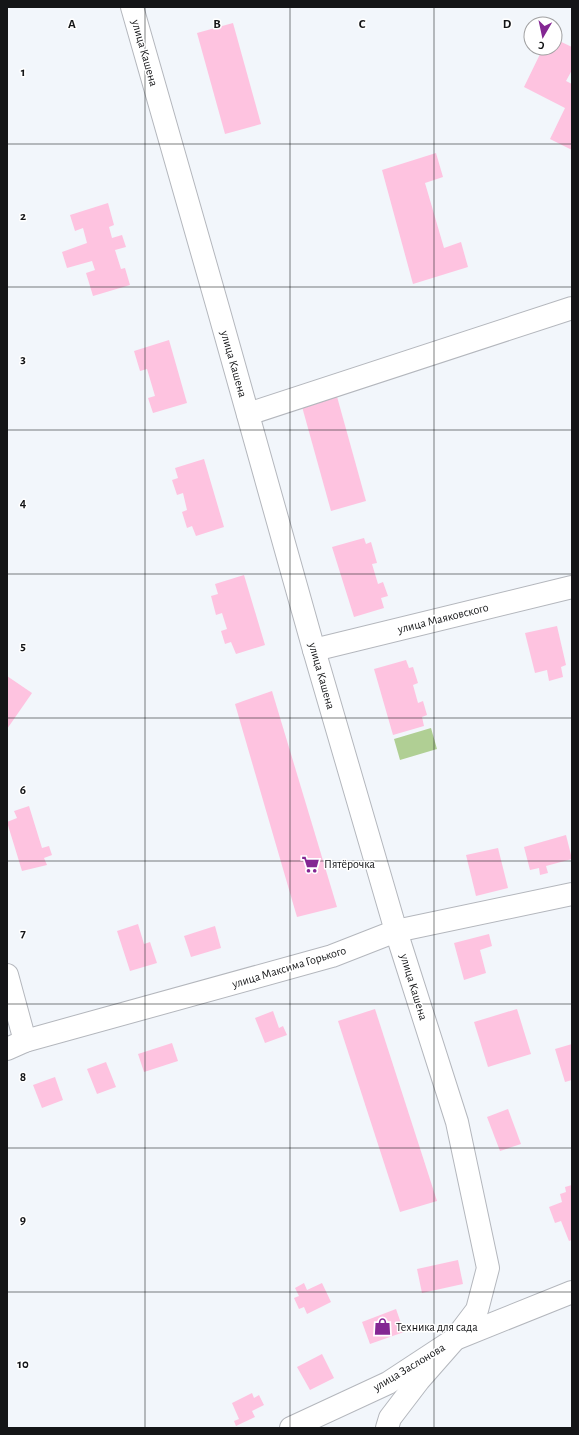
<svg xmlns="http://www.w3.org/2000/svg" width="579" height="1435" font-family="'Alegreya Sans',sans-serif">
<rect width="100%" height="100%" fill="#f2f6fb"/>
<path fill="#b0cf94" d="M431 728 437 749 400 760 394 739Z"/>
<g fill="#fec3e0">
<path d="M233 23 261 124 225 134 197 33Z"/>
<path d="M555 39 572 47V70L566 81 572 84V150L550 139 565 108 524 87 543 48H555Z"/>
<path d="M436 153 443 177 425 183 444 248 461 242 468 267 413 284 382 170Z"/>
<path d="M108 203 114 225 109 227 112 238 122 235 126 247 115 250 121 269 125 268 130 285 93 296 86 273 95 270 92 261 67 268 62 252 87 243 83 228 75 231 70 215Z"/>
<path d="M169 340 187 403 153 413 148 398 155 396 147 369 140 371 134 351Z"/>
<path d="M336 393 366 501 331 511 301 403Z"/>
<path d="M204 459 224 527 196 536 192 526 187 528 182 512 187 510 183 493 177 495 172 480 178 478 175 468Z"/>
<path d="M364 538 366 544 371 542 377 563 372 564 378 584 383 582 388 596 381 598 384 608 354 617 332 547Z"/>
<path d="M244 575 265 645 236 654 231 642 225 644 221 631 227 629 222 613 216 615 211 596 218 594 215 584Z"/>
<path d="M557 626 566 665 561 667 563 677 549 681 547 670 535 673 525 633Z"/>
<path d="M406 660 409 668 413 667 418 683 413 685 418 703 423 701 427 715 422 717 424 726 393 735 374 669Z"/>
<path d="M7 676 32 693 7 729Z"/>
<path d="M272 691 337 907 297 917 235 704Z"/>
<path d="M29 806 42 848 49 846 52 855 44 858 47 865 22 871 7 822 17 818 14 811Z"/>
<path d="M566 835 572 859 546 866 548 873 540 875 539 868 530 870 524 847Z"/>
<path d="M498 848 508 888 476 896 466 855Z"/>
<path d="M138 924 144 944 150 942 157 963 130 971 117 931Z"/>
<path d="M215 926 221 948 191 957 184 936Z"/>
<path d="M489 934 492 946 480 950 486 973 464 980 454 943Z"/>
<path d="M375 1009 437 1201 400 1212 338 1021Z"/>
<path d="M517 1009 531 1054 488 1067 474 1022Z"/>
<path d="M273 1011 279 1028 283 1026 287 1035 265 1043 255 1018Z"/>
<path d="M172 1043 178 1061 144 1072 138 1054Z"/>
<path d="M572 1044V1080L565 1082 555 1049Z"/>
<path d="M106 1062 116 1087 97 1094 87 1069Z"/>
<path d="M55 1077 63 1100 42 1108 33 1085Z"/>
<path d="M508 1109 521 1144 500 1151 487 1117Z"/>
<path d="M572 1185V1240L569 1241 561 1221 555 1223 549 1207 562 1202 560 1194 566 1192 565 1187Z"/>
<path d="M458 1260 463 1284 422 1293 417 1269Z"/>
<path d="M304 1283 307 1290 322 1283 331 1302 307 1314 304 1307 299 1309 294 1298 299 1296 295 1288Z"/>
<path d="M396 1309 404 1332 370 1344 362 1322Z"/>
<path d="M322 1354 334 1378 310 1390 297 1367Z"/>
<path d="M252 1393 254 1398 259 1395 264 1405 252 1411 255 1417 236 1426 234 1421 239 1419 232 1403Z"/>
</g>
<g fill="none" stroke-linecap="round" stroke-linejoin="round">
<defs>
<g id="minor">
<path d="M132 7 218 308 314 650 396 931 457 1122 488 1268 477 1310 455 1339 419 1380 390 1418 387 1428"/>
<path d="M248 414 572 308"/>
<path d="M314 650 572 587"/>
<path d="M7 975 25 1041"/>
<path d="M7 1049 25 1041 332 956 396 931 572 894"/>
<path d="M291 1428 388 1383 455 1339 572 1292"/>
</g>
</defs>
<use href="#minor" stroke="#b4b7bd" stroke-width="24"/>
<use href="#minor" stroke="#fff" stroke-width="22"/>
</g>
<path fill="none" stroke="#141517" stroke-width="1" stroke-opacity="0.55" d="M145 7V1428M290 7V1428M434 7V1428M7 144H572M7 287H572M7 430H572M7 574H572M7 718H572M7 861H572M7 1004H572M7 1148H572M7 1292H572"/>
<defs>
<symbol id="supermarket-bare" viewBox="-9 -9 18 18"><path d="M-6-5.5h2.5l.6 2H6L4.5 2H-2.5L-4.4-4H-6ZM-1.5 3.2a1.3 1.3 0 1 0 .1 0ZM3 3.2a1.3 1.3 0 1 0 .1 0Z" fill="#842793" stroke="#fff" stroke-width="2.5" paint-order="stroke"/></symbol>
<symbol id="shop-bare" viewBox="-9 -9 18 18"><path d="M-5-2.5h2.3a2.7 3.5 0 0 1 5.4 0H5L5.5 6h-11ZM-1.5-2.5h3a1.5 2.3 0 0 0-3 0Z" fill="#842793" stroke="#fff" stroke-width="2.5" paint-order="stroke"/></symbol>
</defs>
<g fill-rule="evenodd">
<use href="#supermarket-bare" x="298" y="852" width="25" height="25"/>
<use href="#shop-bare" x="370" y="1314" width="25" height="25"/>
</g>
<g text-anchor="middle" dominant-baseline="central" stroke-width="3" stroke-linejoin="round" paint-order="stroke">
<g font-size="12" fill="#141517" stroke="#fff">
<text transform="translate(145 53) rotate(74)">улица Кашена</text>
<text transform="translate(234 364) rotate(74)">улица Кашена</text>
<text transform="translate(443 618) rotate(-14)">улица Маяковского</text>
<text transform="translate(322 676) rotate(74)">улица Кашена</text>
<text transform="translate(289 967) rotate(-17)">улица Максима Горького</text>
<text transform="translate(414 987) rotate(73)">улица Кашена</text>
<text transform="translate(409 1367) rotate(-31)">улица Заслонова</text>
</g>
<g font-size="12" fill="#141517" stroke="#fff" text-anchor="start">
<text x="324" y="864">Пятёрочка</text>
<text x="396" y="1327">Техника для сада</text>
</g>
</g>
<g font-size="13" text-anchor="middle" font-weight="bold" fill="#141517" stroke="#fff" stroke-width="3" stroke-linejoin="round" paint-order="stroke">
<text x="72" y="28">A</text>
<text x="217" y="28">B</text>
<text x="362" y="28">C</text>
<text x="507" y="28">D</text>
<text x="23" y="76">1</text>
<text x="23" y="220">2</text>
<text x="23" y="363">3</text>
<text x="23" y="507">4</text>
<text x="23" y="650">5</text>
<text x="23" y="794">6</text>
<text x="23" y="937">7</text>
<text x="23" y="1081">8</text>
<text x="23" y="1224">9</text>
<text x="23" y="1368">10</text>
</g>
<rect width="579" height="1435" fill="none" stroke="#141517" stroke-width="16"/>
<g transform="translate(543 36) rotate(189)"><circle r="19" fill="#ffffff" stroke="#a1a1a2"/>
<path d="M0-3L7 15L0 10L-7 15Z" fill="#842793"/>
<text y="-6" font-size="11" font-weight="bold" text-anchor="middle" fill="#141517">С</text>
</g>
</svg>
